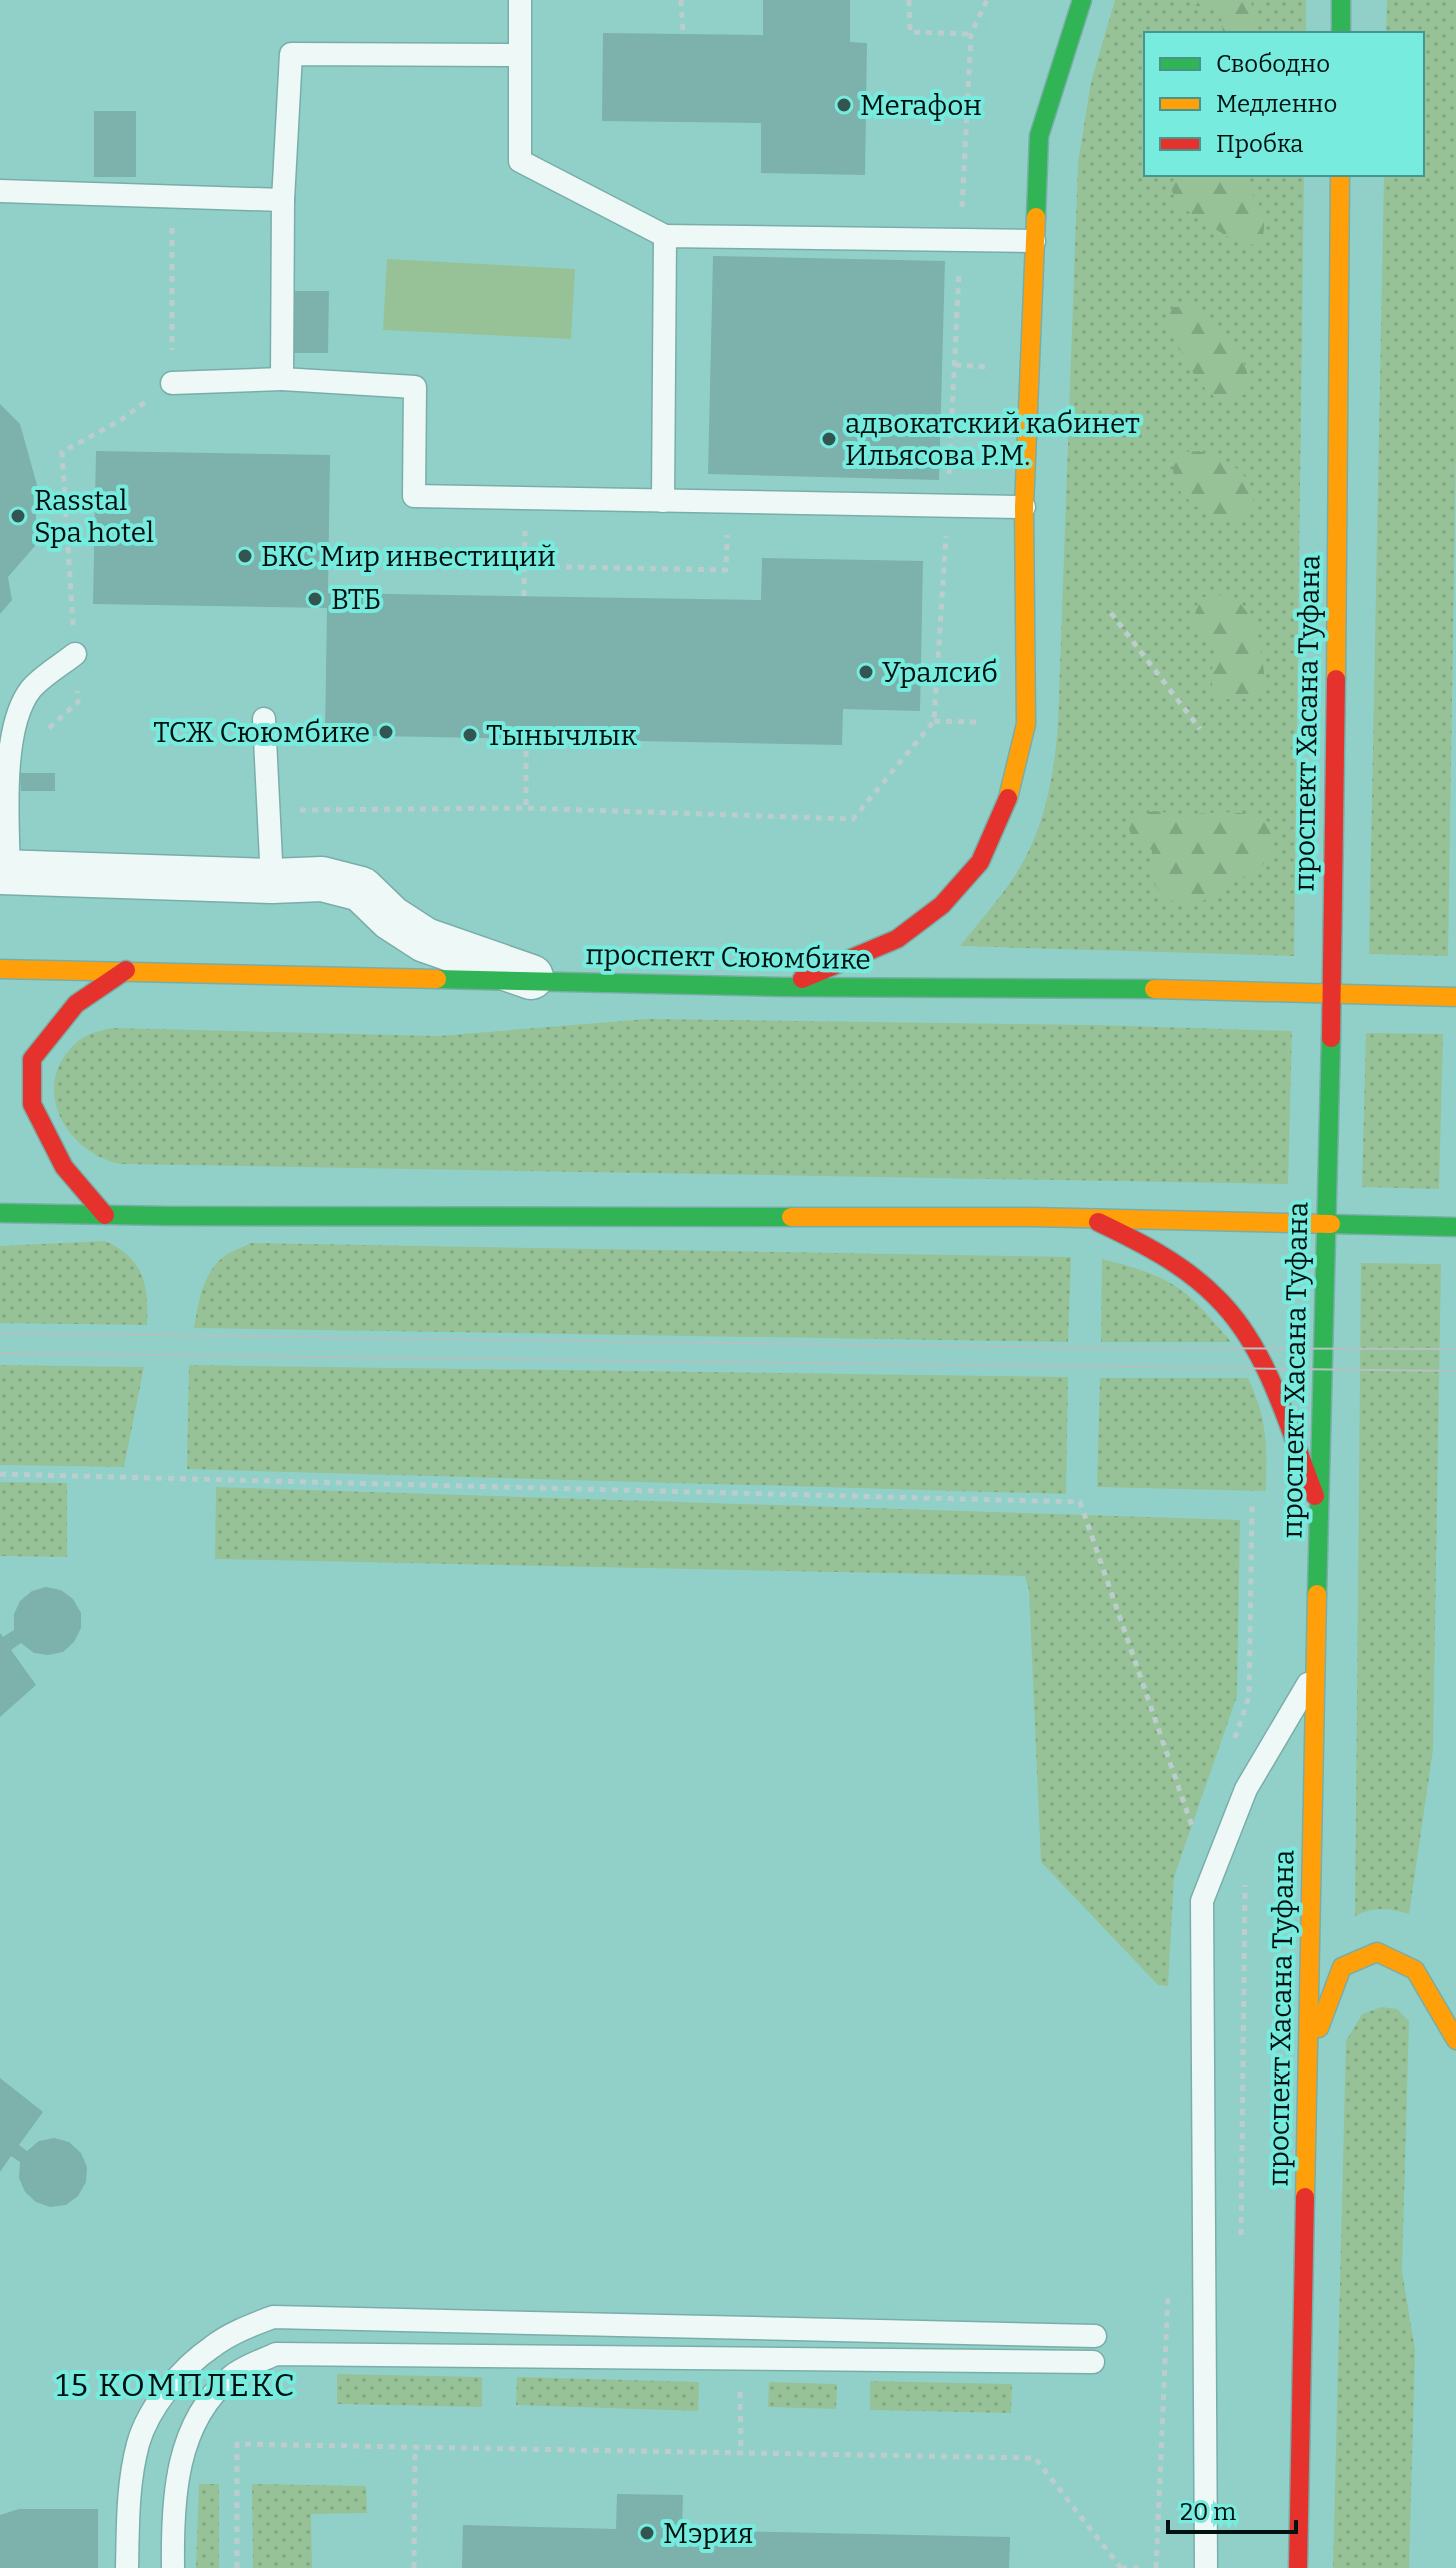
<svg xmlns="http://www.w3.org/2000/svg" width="1456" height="2568" font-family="Bitter,serif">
<defs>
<pattern id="grass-dots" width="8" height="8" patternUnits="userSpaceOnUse" patternTransform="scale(2)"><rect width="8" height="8" fill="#97c297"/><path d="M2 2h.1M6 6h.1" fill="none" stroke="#80a681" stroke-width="1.8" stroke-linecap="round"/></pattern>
<pattern id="forest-firs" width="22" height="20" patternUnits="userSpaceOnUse" patternTransform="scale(2)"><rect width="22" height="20" fill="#97c297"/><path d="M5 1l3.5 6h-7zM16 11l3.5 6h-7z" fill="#80a681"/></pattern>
</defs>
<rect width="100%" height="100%" fill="#91d0c9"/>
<g fill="url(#grass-dots)">
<path d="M1115 0H1306V34H1146V174H1304L1294 956 960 946C978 923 998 901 1014 877 1044 832 1054 777 1058 724L1078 163 1091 82Z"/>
<path d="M1387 0H1456V447L1448 956 1369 954 1384 174H1422V34H1386Z"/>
<path d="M647 1019 1095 1025 1292 1031 1288 1184 120 1164C64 1152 28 1085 77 1042 87 1033 100 1031 112 1028L438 1036Z"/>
<path d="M1366 1033 1443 1034 1439 1189 1362 1187Z"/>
<path d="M105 1241C144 1258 149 1286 147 1325L0 1323V1246Z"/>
<path d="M251 1243 1071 1257 1068 1342 194 1328C198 1304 202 1275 222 1258 230 1251 242 1248 251 1243Z"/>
<path d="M1102 1259C1134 1267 1169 1276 1193 1300 1207 1313 1219 1328 1231 1342H1101Z"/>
<path d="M1361 1263 1441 1264 1433 1750 1409 1914C1389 1908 1373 1907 1355 1916Z"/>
<path d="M0 1365 144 1367 124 1467 0 1465Z"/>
<path d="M189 1365 1068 1377 1066 1494 187 1469Z"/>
<path d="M1100 1378H1248C1268 1421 1267 1445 1266 1491L1097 1487Z"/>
<path d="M0 1482 67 1483V1557L0 1556Z"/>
<path d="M216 1487 1240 1520 1237 1696 1174 1877 1168 1986 1158 1985 1041 1862 1029 1590 1025 1576 215 1559Z"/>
<path d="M1382 2007 1397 2009 1409 2021 1402 2271 1415 2350 1409 2568H1333L1346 2041 1362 2014Z"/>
<path d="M337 2374 482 2377V2407L337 2404Z"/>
<path d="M517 2377 699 2382 698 2411 516 2405Z"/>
<path d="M870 2381 1012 2384 1011 2413 870 2410Z"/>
<path d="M769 2382 837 2384 836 2409 768 2407Z"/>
<path d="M199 2484H219V2568H196Z"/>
<path d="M252 2484 366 2486 367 2513 311 2514 312 2568H253Z"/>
</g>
<g fill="url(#forest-firs)">
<path d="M1188 0H1251L1254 22 1249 34H1223L1221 16 1210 6H1192Z"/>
<path d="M1178 174H1234C1252 193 1271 211 1262 239L1252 245 1234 241 1177 204 1170 185Z"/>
<path d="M1191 306C1220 324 1250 353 1249 390 1241 397 1232 404 1220 399 1197 391 1174 340 1168 318L1173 307Z"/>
<path d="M1199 451C1207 454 1216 456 1223 460 1276 485 1254 549 1197 507 1189 501 1181 492 1174 485L1173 466 1184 452Z"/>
<path d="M1220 595C1227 597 1233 598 1238 602 1258 618 1264 662 1265 686 1251 701 1222 709 1212 684 1209 674 1214 662 1217 653 1212 643 1200 639 1192 629L1196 610 1204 597Z"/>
<path d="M1155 811C1165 812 1176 815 1185 815 1208 814 1243 807 1264 821 1286 835 1268 866 1250 875 1245 878 1238 876 1232 878 1220 884 1210 900 1198 903 1177 909 1156 896 1152 875 1150 867 1152 858 1152 850L1134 842 1129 829 1135 815Z"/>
</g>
<path fill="#97c297" d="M387 259 575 269 571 339 383 330Z"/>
<g fill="#7db1ab">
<path d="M763 0H850V42L867 43 865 175 761 173V123L602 121 603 33 763 35Z"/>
<rect x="94" y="111" width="42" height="66"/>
<path d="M713 256 945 261 939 480 708 474Z"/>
<path d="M288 291H329L328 353H288Z"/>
<path d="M0 404 20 424 37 485 35 546 8 577 12 600 0 614Z"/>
<path d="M96 451 330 455 328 593 761 600 762 558 923 561 920 711 843 709 842 745 325 735 327 608 93 604Z"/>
<path d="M20 773H55V791H21Z"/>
<path d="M46 1587 61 1590 73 1599 81 1613V1628L74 1642 63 1652 48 1655 34 1653 21 1643 11 1650 36 1685 0 1717V1633L3 1637 14 1630V1614L20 1601 32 1591Z"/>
<path d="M0 2078 43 2112 19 2145 27 2151 39 2141 54 2138 69 2142 81 2153 87 2167 86 2182 78 2196 66 2205 50 2207 36 2202 25 2192 19 2178 20 2162 11 2156 0 2172Z"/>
<path d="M617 2494 683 2495 682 2530 1010 2537 1009 2568H462L463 2525 616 2529Z"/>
<path d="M19 2509H98V2568H0V2515Z"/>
</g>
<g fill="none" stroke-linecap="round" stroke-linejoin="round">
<defs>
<g id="lane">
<path d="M520 0V161L665 236"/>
<path d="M0 191 283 200 282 379 415 387 414 496 1024 507"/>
<path d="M283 200 291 54 519 55"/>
<path d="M172 383 282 379"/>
<path d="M663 501 665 236 1034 241"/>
<path d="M264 719 272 881"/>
<path d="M9 873C8 824 0 728 31 689 42 676 61 665 75 654"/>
<path d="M127 2568C128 2527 127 2485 138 2444 148 2408 181 2368 212 2347 230 2333 252 2325 273 2317L1095 2336"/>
<path d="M173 2568C172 2500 175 2422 232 2376 244 2366 263 2360 276 2354L1093 2362"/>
<path d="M1206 2568 1202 1901 1246 1789 1308 1684"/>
</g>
<path id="street" d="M0 872 272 881 322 879 361 889 391 918 425 940 531 977"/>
<g id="fast">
<path d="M1341 0V34"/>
<path d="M1036 217 1039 136 1082 0"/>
<path d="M437 979 783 987 1154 989"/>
<path d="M0 1213 169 1216 791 1217"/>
<path d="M1331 1224 1456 1227"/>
<path d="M1317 1594 1331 1038"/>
</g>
<g id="slow">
<path d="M1336 679 1340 174"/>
<path d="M1008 798 1026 724 1024 507 1036 217"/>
<path d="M0 969 437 979"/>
<path d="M1154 989 1456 997"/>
<path d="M791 1217H1032L1331 1224"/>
<path d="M1319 2028 1342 1967 1377 1952 1415 1970 1456 2040"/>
<path d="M1305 2197 1317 1594"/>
</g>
<g id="jam">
<path d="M802 979 897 939 942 905 980 862 1008 798"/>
<path d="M1331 1038 1336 679"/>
<path d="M105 1215 64 1167 32 1104V1059L76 1004 126 970"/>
<path d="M1098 1222C1140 1242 1184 1264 1217 1298 1269 1349 1289 1430 1315 1496"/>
<path d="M1298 2568 1305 2197"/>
</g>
</defs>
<use href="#lane" stroke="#79aea8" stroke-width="25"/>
<use href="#street" stroke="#79aea8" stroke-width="47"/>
<use href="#fast" stroke="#79aea8" stroke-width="21"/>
<use href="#slow" stroke="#79aea8" stroke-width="21"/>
<use href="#jam" stroke="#79aea8" stroke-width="21"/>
<g stroke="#bbcdcc" stroke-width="5" stroke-dasharray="6 6" stroke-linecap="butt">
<path d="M681 0 683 34"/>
<path d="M909 0 910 32 971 34"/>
<path d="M962 207 971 34 987 0"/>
<path d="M172 228V350"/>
<path d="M955 365 986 367"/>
<path d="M949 474 959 272"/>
<path d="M362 563 726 570 727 535"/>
<path d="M524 596 525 531"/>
<path d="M1111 613 1200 729"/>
<path d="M73 625 62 452 121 420 145 402"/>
<path d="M934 721 981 722"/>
<path d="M49 728 78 702 77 691"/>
<path d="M526 739V808"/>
<path d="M300 810 526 808 853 819 934 721 946 536"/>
<path d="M0 1474 1080 1502 1193 1829"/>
<path d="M1235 1738 1249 1697 1252 1506"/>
<path d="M1241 2235 1245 1885"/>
<path d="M740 2392 741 2454"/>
<path d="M237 2568V2444L1035 2458 1121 2568"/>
<path d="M414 2568 415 2448"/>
<path d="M1121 2568H1141"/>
<path d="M1156 2568 1168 2296"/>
</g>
<use href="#lane" stroke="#eef8f7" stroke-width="22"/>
<use href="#street" stroke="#eef8f7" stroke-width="44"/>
<use href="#fast" stroke="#30b455" stroke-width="18"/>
<use href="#slow" stroke="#ff9f0a" stroke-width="18"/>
<use href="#jam" stroke="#e5322d" stroke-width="18"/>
<g stroke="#b1c2c0" stroke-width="2">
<path d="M0 1333 1085 1348 1456 1349"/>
<path d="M0 1353 1456 1371"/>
</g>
</g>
<g fill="#335451" stroke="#76ebde" stroke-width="3">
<circle cx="844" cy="105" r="8"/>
<circle cx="829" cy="439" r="8"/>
<circle cx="18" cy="516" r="8"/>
<circle cx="245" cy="556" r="8"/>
<circle cx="315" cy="599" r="8"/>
<circle cx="866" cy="672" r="8"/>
<circle cx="386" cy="732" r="8"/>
<circle cx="470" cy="735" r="8"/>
<circle cx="647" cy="2533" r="8"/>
</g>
<g text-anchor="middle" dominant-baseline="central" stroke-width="8" stroke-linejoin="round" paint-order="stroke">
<g font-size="28" fill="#001210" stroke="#76ebde" text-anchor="start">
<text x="860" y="105">Мегафон</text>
<text x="845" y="423">адвокатский кабинет<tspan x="845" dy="32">Ильясова Р.М.</tspan></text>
<text x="34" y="500">Rasstal<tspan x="34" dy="32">Spa hotel</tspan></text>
<text x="261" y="556">БКС Мир инвестиций</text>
<text x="331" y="599">ВТБ</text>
<text x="882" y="672">Уралсиб</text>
<text x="370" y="732" text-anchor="end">ТСЖ Сююмбике</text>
<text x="486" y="735">Тынычлык</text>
<text x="663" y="2533">Мэрия</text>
</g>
<g font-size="28" fill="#001210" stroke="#76ebde">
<text transform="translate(1307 723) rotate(-89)">проспект Хасана Туфана</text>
<text transform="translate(728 957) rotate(1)">проспект Сююмбике</text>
<text transform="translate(1295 1370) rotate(-89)">проспект Хасана Туфана</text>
<text transform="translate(1281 2018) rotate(-89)">проспект Хасана Туфана</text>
</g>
<g font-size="32" letter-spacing="2" fill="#001210" stroke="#76ebde">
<text x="176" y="2385">15 КОМПЛЕКС</text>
</g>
</g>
<rect x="1144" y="32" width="280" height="144" fill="#76ebde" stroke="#47948c" stroke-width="2"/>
<rect x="1160" y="58" width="40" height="12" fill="#30b455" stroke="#47948c" stroke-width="2"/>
<text x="1216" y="72" font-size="24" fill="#001210">Свободно</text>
<rect x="1160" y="98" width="40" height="12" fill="#ff9f0a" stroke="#47948c" stroke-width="2"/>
<text x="1216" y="112" font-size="24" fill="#001210">Медленно</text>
<rect x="1160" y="138" width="40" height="12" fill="#e5322d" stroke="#47948c" stroke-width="2"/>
<text x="1216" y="152" font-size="24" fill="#001210">Пробка</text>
<path d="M1168 2520v12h128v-12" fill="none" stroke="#001210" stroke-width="4"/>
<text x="1180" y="2520" font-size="24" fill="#001210" stroke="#76ebde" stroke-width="6" paint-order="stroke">20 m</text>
</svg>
